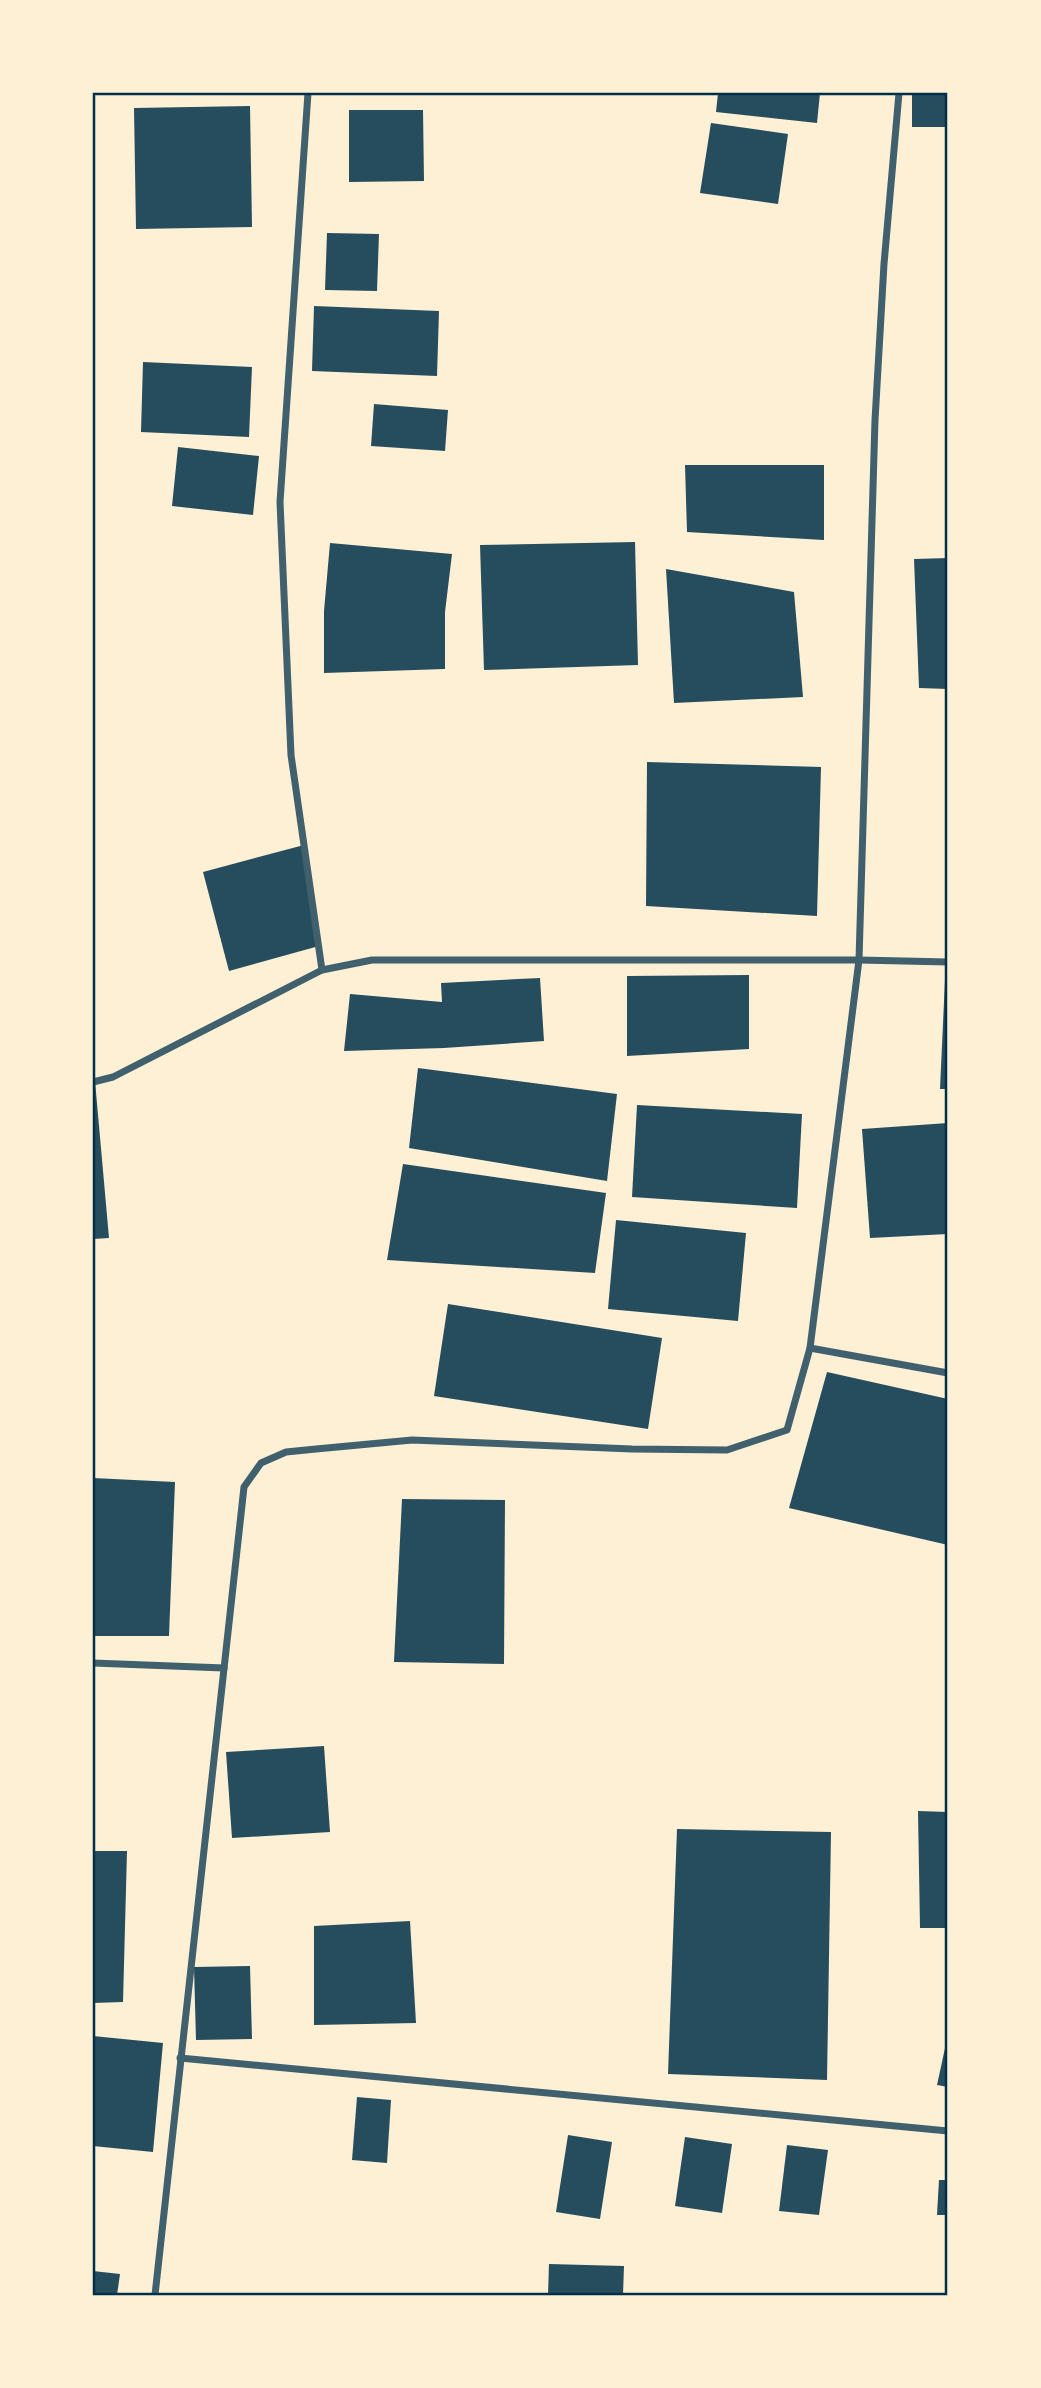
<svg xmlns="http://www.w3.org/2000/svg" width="1041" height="2388" font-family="'Fira Sans Condensed',sans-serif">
<rect width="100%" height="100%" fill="#fdf0d5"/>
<g fill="#264d5e">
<path d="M718 93H820L817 123 716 112Z"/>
<rect x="912" y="93" width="36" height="34"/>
<path d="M250 106 252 227 136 229 134 108Z"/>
<path d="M349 110H423L424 181 349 182Z"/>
<path d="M711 123 788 134 778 204 700 193Z"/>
<path d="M327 233 379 234 377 291 325 290Z"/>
<path d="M314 306 439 311 437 376 312 371Z"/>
<path d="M143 362 252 367 249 437 141 432Z"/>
<path d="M374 404 448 410 445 451 371 446Z"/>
<path d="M178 447 259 456 253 515 172 506Z"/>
<path d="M685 465H824V540L687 532Z"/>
<path d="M635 542 638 665 484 670 480 545Z"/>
<path d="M330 543 452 554 445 612V669L324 673V611Z"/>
<path d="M948 558V689L919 688 914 559Z"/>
<path d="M666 569 794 592 803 697 674 703Z"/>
<path d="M647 762 821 767 817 916 646 906Z"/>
<path d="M304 845 319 946 229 971 203 872Z"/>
<path d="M749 975V1049L627 1056V976Z"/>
<path d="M540 978 544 1041 444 1048 344 1051 350 994 442 1002 441 983Z"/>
<path d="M945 980H948V1089H940Z"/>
<path d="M418 1068 617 1094 607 1181 409 1148Z"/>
<path d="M95 1081 109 1238 93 1239V1082Z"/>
<path d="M637 1105 802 1114 797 1208 632 1197Z"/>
<path d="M948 1123V1234L870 1238 862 1129Z"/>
<path d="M403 1164 606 1193 595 1273 387 1260Z"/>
<path d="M616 1220 746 1233 738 1321 608 1309Z"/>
<path d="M448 1304 662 1338 648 1429 434 1396Z"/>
<path d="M827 1372 948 1399V1545L789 1508Z"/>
<path d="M93 1478 175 1482 169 1636H93Z"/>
<path d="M402 1499 505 1500 504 1664 394 1662Z"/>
<path d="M324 1746 330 1832 232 1838 226 1752Z"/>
<path d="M918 1811 948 1812V1928H920Z"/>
<path d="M677 1829 831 1832 827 2080 668 2074Z"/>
<path d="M93 1851H127L123 2002 93 2003Z"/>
<path d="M410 1921 416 2023 314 2025V1926Z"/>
<path d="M250 1966 252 2039 196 2040 194 1967Z"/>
<path d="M93 2036 163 2043 153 2152 93 2146Z"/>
<path d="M947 2039H948V2087L937 2085Z"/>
<path d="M357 2097 391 2100 387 2163 352 2160Z"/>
<path d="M568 2135 612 2142 600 2219 556 2212Z"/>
<path d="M685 2137 732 2144 722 2213 675 2206Z"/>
<path d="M787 2145 828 2150 819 2215 779 2211Z"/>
<path d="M939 2180H948V2215H937Z"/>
<path d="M549 2264 624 2266 623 2295H548Z"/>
<path d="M93 2271 120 2274 117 2295H93Z"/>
</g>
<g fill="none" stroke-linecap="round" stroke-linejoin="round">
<g stroke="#3f606c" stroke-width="7">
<path d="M308 93 280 502 291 755 322 970"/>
<path d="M93 1082 113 1077 322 970 372 960H859L948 962"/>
<path d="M810 1348 948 1373"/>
<path d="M93 1663 224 1668"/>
<path d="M180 2058 948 2131"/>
<path d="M155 2295 244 1487 261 1463 286 1452 316 1449 412 1440 632 1449 727 1450 787 1430 810 1348 859 960 875 420 884 264 899 93"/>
</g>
</g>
<rect width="1041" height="2388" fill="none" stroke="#fdf0d5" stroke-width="189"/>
<rect x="94" y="94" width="852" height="2200" fill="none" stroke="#003049" stroke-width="2.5"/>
</svg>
